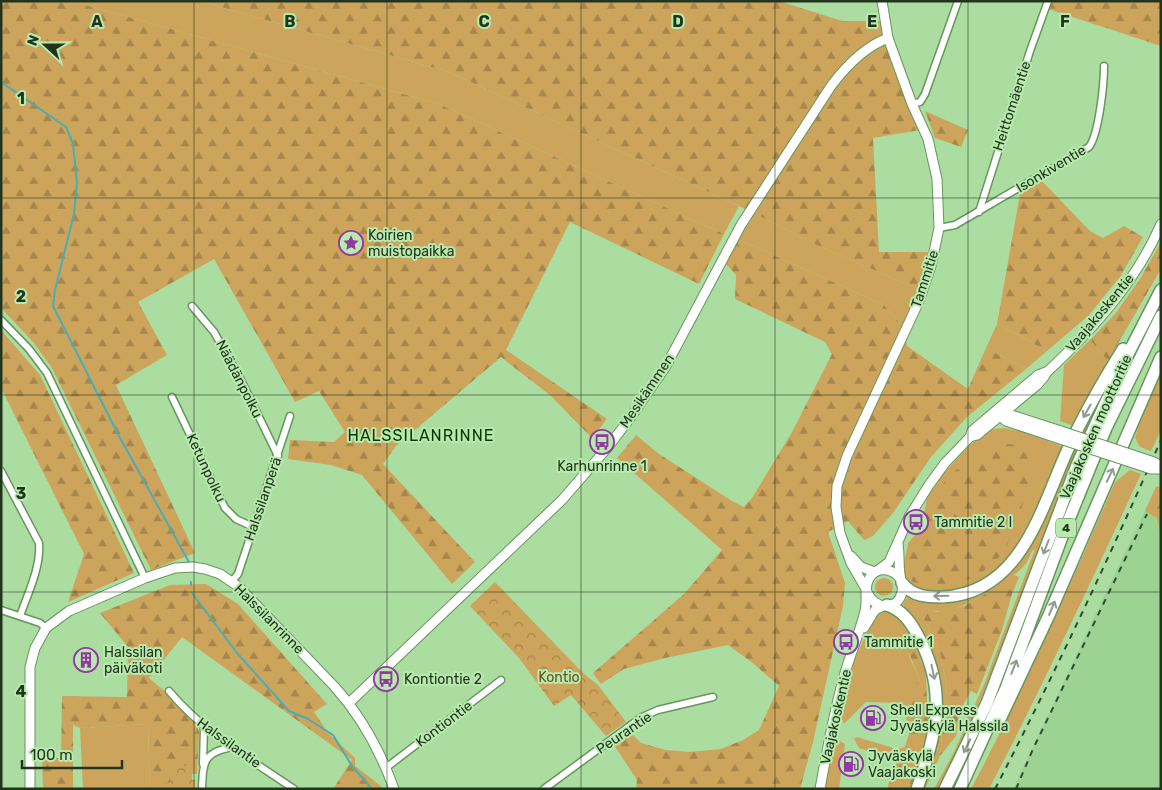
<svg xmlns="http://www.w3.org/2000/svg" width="1162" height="790" font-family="Rubik,sans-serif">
<defs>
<pattern id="forest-firs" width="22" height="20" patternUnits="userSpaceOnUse" patternTransform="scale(1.25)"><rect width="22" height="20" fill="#cda45c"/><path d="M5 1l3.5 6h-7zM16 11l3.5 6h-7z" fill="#a6864b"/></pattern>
<pattern id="park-crowns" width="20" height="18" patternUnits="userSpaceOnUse" patternTransform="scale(1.25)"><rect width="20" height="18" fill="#cda45c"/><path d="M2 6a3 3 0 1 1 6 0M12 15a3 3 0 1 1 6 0" fill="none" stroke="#a6864b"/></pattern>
</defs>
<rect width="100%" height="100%" fill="#abdda1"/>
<path fill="#9cd393" d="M1156 487 1161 490V789H1013Z"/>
<g fill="#cda45c">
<path d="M71 1H200L449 72 739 206 724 234 439 104Z"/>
<path d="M753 213 819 246 920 290 904 325 897 320 884 305 738 239Z"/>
<path d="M997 324 1047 351 1026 369 986 348Z"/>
<path d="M1090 340 1108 361 1074 426 1060 421 1064 365Z"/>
<path d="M1161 367V430L1151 451 1140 447 1135 438 1143 409Z"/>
<path d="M1107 384C1045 517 1006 658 939 789H934L954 752 985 682 1035 549 1032 551C1030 555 1029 559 1027 562 1014 581 959 614 936 611 932 611 928 609 924 608L921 613 940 653 947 687 940 756 925 789H922L941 712 912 619 903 604 906 599 910 596 941 600 1004 576Z"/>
<path d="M1005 428 1023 432 1064 447 1023 541 1003 565 979 582 956 590 931 592 912 587 906 579 903 568 908 543 916 534 925 509 927 498 944 473 971 444 992 429Z"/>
<path d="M1130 470 1141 474C1092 580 1043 685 989 789H971C1024 689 1070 586 1115 482Z"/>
<circle cx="884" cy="587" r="9"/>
<path d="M885 611C901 615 907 630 915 643L899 627 906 649 920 681 910 708 909 726 901 703 866 702 844 724 840 714 855 658 869 628 876 616Z"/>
<path d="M148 724 150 789H83L80 728Z"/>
<path d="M857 737 897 749 905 747 901 759 893 760 859 748 854 739Z"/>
<path d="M838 740 845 744 839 789H824L833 743Z"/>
</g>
<g fill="url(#forest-firs)">
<path d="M1 1H71L439 104 724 234 699 284 570 222 506 350 607 419 592 438 551 396 501 357 396 446 383 464 475 562 452 584 362 475 331 465 288 459 290 440 334 442 345 432 319 391 295 402 214 259 138 302 167 355 116 385 195 553 151 570 52 368 33 342 1 308Z"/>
<path d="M200 1H779L842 21H882L920 130 873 138 879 252H931L920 290 819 246 739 206 449 72Z"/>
<path d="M1047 1H1161V46L1045 8Z"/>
<path d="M925 111 968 130 961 147 935 138Z"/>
<path d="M1042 181 1090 231 1103 238 1124 226 1143 237 1120 277 1089 315 1047 351 997 324 1020 194Z"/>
<path d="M738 239 884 305 897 320 904 325 907 346 968 389 986 348 1026 369 967 417 931 457 893 513 873 536 864 540 848 521 828 532 845 583 843 606 813 742 800 789H636L637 780 614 745 630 732 641 743 666 750 689 752 721 749 743 740 759 730 779 686 754 664 728 645 665 658 624 669 601 684 593 673 684 594 722 550 617 458 636 435 659 454 732 501 744 507 752 498 792 432 832 354 825 342 735 299 736 275 725 263Z"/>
<path d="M1161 242V269L1108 361 1090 340 1115 314 1140 279Z"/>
<path d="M1 330 40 375 134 573 68 602 84 554 1 388Z"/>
<path d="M1007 444 1024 446 1032 450 1028 484 1019 518 1003 554 979 575 952 585 933 586 913 582C911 579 907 575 907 572 902 552 936 490 950 475 963 463 990 450 1007 444Z"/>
<path d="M1161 486V535L1157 518 1145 511 1156 487Z"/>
<path d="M1014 575 1019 577 1012 594 1002 630 977 694 971 691 959 712V721L956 736 940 756 947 686 940 653 921 613 924 608 937 612 964 606 993 590Z"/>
<path d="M206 584 238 604 327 704 314 712 329 734 355 758V766L381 786V789H333L352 760 182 637 149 678C163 690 195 715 199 732L197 774H189L174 766 173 773H170V783H165V789H150L148 724 80 728 73 725V789H43L42 758H61L62 696 127 697 128 647 100 613 170 585Z"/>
<path d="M899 626 915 643 926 674 928 728 914 779 910 789H887L897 761 901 758 909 734 910 708 916 684 920 681 911 658 897 637Z"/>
</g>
<g fill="url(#park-crowns)">
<path d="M495 582 583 673 598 685 626 722 606 736 571 695 554 706 519 658 470 606Z"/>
<path d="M173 766H189V774H192V780H195V789H165V783H170V773H173Z"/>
</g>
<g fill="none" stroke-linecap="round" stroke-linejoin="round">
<g stroke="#49aeb4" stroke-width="2">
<path d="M1 82 66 127 73 144 77 182 74 214 55 290 53 306 119 436 190 564"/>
<path d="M191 582V585"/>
<path d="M192 593 237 653 289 711 308 719 333 735 352 766 372 789"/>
</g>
<defs>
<g id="street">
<path d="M912 104 920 102 925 94 958 1"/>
<path d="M979 212 1030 51 1048 1"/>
<path d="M939 228 955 225 1089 147C1099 134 1104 84 1104 66"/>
<path d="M192 306 214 332 240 378 278 456"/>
<path d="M1 320 29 349 47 373 145 578"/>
<path d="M172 397 225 508 236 519 253 527"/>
<path d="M1 471 39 543C41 567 28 593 20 616"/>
<path d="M232 581 238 574 290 416"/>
<path d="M1 610 40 623 46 628"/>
<path d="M169 691C203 732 250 759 294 789"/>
<path d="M203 764 204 727"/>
<path d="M387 767 501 680"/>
<path d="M202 789C203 762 203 752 233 747"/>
<path d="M544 789 642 717 658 710 713 697"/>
</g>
<g id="secondary">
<path d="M1001 410 1006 411 1008 414 1061 431"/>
<path d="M999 411 1000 416 1006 421 1057 438"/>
<path d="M970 437 977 435 1037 385 1044 377 1047 372C1093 329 1136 282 1161 224"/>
<path d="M851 556 861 567 875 572"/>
<path d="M877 571 889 562 909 517 929 485 945 463 970 437 972 431 1038 375 1046 372"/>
<path d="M866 589 851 563 840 533 836 507 837 486 847 456 919 301 931 266 939 228 937 179 928 139 912 104 888 38 882 1"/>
<path d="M867 592C874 610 898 611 902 592 903 588 902 584 901 580 898 568 900 556 898 544"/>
<path d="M864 628 875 610 883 606"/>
<path d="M349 703 562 500 608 447 630 418 666 366 741 225 831 86C846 66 864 47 888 38"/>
<path d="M30 789V667L35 648 46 628 69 611 145 578 175 568 193 567 205 569 220 574 239 587 334 686C362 717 380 750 394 789"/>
<path d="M820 789C827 750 834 711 845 673 851 652 860 632 865 611 868 600 863 586 870 577 878 565 894 569 901 580"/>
</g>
<g id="highway">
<path d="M902 583C913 597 927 597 943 597 1022 593 1041 508 1068 449 1084 414 1103 381 1123 349"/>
<path d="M887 605C902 610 910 621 917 634 948 690 937 731 917 789"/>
<path d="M1001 717 1049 615 1161 357"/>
<path d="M945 789 987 703 1077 465 1127 356 1161 290"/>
<path d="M960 789 1006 688 1063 534 1106 428 1161 316"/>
</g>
</defs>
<use href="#street" stroke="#67955e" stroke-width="9"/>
<use href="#secondary" stroke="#67955e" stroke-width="11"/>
<use href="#highway" stroke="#67955e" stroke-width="14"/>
<use href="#street" stroke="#fff" stroke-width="6"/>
<use href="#secondary" stroke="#fff" stroke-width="9"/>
<use href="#highway" stroke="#fff" stroke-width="11"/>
<g stroke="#334a2e" stroke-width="2" stroke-dasharray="6 6" stroke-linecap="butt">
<path d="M995 789C1054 675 1109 558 1161 440"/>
<path d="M1016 789 1033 749 1147 514"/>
</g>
<defs>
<g id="secondary-bridge">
<path d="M1061 431 1154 462 1161 466"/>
<path d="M1057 438 1151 469H1161"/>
</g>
</defs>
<use href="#secondary-bridge" stroke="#67955e" stroke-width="11" stroke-linecap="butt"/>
<use href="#secondary-bridge" stroke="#fff" stroke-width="9"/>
</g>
<defs><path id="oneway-shaft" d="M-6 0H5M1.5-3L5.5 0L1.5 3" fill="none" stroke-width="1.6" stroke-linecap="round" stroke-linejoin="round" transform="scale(1.25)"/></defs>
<g stroke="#909a8e">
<use href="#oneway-shaft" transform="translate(1087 411) rotate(119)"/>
<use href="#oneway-shaft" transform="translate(1110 475) rotate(-65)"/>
<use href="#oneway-shaft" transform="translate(1046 547) rotate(111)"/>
<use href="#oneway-shaft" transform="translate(941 596) rotate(179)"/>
<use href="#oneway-shaft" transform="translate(1052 608) rotate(-67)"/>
<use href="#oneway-shaft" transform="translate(1014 667) rotate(-69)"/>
<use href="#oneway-shaft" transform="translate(933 672) rotate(78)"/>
<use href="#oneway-shaft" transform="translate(967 746) rotate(116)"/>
</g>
<path fill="none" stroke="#21341d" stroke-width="1" stroke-opacity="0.55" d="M194 1V789M387 1V789M581 1V789M775 1V789M968 1V789M1 198H1161M1 395H1161M1 592H1161"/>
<defs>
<symbol id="sight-ring" viewBox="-11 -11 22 22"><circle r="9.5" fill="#b8eaae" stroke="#9138a3" stroke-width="1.5"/><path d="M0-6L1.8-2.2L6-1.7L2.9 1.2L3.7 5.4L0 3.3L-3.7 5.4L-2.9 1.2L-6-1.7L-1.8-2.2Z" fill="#9138a3"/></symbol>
<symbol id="bus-ring" viewBox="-11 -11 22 22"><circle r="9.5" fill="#b8eaae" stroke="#9138a3" stroke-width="1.5"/><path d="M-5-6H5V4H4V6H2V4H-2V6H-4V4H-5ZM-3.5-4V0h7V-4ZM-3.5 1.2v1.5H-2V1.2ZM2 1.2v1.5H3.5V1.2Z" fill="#9138a3"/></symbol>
<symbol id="building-ring" viewBox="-11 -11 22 22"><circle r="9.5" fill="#b8eaae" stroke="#9138a3" stroke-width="1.5"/><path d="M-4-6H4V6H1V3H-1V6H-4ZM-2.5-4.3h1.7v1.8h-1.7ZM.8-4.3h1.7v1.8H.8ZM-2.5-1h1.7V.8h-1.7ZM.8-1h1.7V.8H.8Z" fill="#9138a3"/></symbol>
<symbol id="fuel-ring" viewBox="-11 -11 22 22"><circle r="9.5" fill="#b8eaae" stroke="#9138a3" stroke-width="1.5"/><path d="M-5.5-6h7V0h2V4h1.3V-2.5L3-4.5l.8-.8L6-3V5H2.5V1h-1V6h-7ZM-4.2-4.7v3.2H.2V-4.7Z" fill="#9138a3"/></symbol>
</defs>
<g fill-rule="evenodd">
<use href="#sight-ring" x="337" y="229" width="28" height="28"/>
<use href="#bus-ring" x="588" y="428" width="28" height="28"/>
<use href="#bus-ring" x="902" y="508" width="28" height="28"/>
<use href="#bus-ring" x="832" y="628" width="28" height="28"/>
<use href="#building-ring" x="72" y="646" width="28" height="28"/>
<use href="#bus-ring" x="372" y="665" width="28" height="28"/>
<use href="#fuel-ring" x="859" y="704" width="28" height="28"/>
<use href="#fuel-ring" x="837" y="750" width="28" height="28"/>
</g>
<g text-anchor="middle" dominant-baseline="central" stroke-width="4" stroke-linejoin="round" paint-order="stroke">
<rect fill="#b8eaae" stroke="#4e6b48" stroke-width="1" x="1056" y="518.5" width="20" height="19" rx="4"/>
<g font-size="12" font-weight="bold" fill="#21341d">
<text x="1066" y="528">4</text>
</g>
<g font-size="14" fill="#21341d" stroke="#b8eaae">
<text transform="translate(1012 106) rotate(-72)">Heittomäentie</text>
<text transform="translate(1051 169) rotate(-31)">Isonkiventie</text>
<text transform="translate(925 279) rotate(-72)">Tammitie</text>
<text transform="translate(1100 313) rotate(-50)">Vaajakoskentie</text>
<text transform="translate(239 379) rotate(63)">Näädänpolku</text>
<text transform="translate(647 391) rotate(-56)">Mesikämmen</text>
<text transform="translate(1096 427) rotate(-66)">Vaajakosken moottoritie</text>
<text transform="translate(206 468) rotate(65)">Ketunpolku</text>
<text transform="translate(263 499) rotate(-71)">Halssilanperä</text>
<text transform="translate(269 619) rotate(45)">Halssilanrinne</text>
<text transform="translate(836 717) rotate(-77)">Vaajakoskentie</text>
<text transform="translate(444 724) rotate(-37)">Kontiontie</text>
<text transform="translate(624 733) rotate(-34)">Peurantie</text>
<text transform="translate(229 743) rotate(36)">Halssilantie</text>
</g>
<g font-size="14" fill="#21341d" stroke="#b8eaae" text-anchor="start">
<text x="368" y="235">Koirien<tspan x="368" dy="16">muistopaikka</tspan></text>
<text x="602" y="466" text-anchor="middle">Karhunrinne 1</text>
<text x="934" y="522">Tammitie 2 I</text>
<text x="864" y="642">Tammitie 1</text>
<text x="104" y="652">Halssilan<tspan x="104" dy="16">päiväkoti</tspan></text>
<text x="404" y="679">Kontiontie 2</text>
<text x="890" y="710">Shell Express<tspan x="890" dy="16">Jyväskylä Halssila</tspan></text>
<text x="868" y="756">Jyväskylä<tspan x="868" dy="16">Vaajakoski</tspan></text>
</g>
<g font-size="14" fill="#6b5120" stroke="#b8eaae">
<text x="559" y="677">Kontio</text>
</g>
<g font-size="16" letter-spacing="1" fill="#083600" stroke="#b8eaae">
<text x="421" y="435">HALSSILANRINNE</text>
</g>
</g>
<g font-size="16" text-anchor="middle" font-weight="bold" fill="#21341d" stroke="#b8eaae" stroke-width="4" stroke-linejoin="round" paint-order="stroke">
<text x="97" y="27">A</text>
<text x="290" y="27">B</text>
<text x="484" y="27">C</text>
<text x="678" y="27">D</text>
<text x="872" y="27">E</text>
<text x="1065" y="27">F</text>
<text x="21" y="104">1</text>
<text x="21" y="302">2</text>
<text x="21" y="499">3</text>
<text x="21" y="697">4</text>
</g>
<rect width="1162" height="790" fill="none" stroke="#21341d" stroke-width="5"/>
<g transform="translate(45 45) rotate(291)" stroke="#b8eaae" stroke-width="4" paint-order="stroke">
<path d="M0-4L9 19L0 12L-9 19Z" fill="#21341d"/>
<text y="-8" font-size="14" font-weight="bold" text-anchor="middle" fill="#21341d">N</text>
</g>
<path d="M22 760v8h100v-8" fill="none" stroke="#21341d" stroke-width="2.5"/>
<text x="30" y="760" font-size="15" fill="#21341d" stroke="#b8eaae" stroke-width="4" paint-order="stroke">100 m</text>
</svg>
